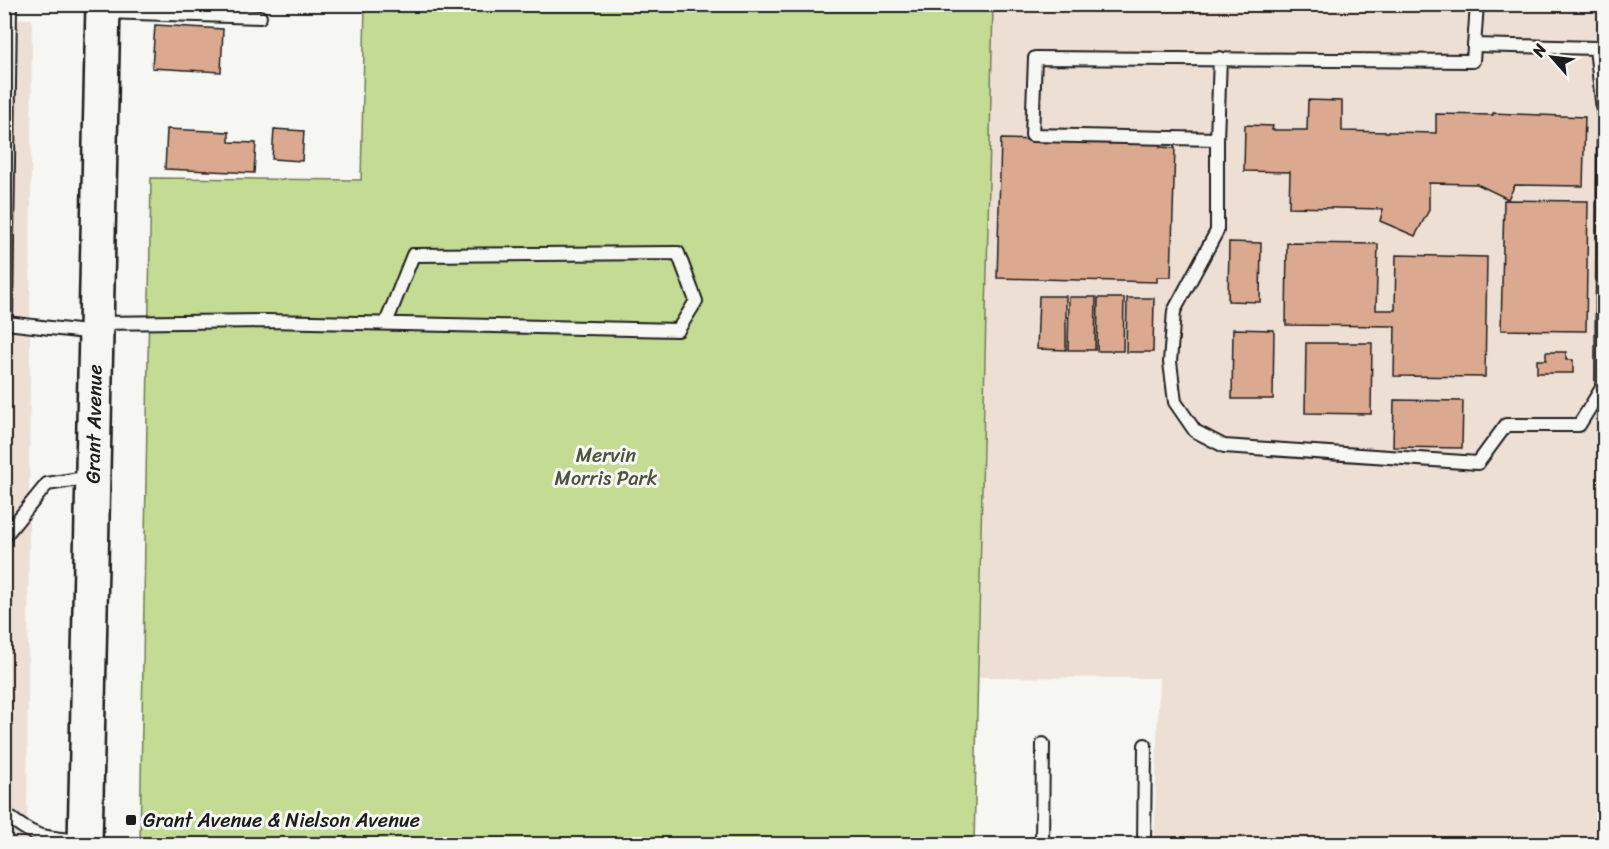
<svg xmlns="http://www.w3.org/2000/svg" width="1609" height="849" font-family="Sriracha,sans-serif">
<rect width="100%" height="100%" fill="#f6f6f2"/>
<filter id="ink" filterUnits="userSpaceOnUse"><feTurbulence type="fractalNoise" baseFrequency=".0167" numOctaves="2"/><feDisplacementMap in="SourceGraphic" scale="12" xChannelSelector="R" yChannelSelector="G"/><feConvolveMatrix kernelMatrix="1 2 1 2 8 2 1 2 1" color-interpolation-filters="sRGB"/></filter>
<g filter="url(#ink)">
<g fill="#eedfd4">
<path d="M993 5H1604V844H1154L1159 678 979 677Z"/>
<path d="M5 19H32L27 844H5Z"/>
</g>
<path fill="#c3db92" stroke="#707c57" stroke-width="1.5" d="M365 5H993L974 844H140L151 178 361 180Z"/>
<g fill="#dba98f" stroke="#1c1c1c" stroke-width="1.5">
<path d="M155 25 223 29 221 72 152 68Z"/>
<path d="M1308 100 1342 101V131L1436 133V114L1493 115V113L1585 117 1583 186 1515 185 1508 199 1477 184 1429 183V210L1415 236 1380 221 1383 209 1289 207 1290 172 1244 171 1245 125 1273 126 1272 130H1307Z"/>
<path d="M167 129 229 132V142L256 143 254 173 165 169Z"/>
<path d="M274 129 304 131 302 161 272 159Z"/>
<path d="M1001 139 1161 143 1160 147 1175 148 1171 277H1157V282L997 278Z"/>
<path d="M1504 200 1588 201 1586 331 1501 330Z"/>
<path d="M1229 242 1261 243 1260 302 1228 301Z"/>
<path d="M1287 243 1378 244 1376 310H1395L1396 255 1487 257 1485 377 1394 376 1395 326 1286 325Z"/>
<path d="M1039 296H1066V350L1037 349Z"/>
<path d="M1069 297H1096L1095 350H1068Z"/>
<path d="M1098 298H1124L1123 351H1097Z"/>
<path d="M1127 298H1154L1153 352H1126Z"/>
<path d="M1233 329 1274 330 1273 399H1232Z"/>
<path d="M1306 343H1372L1371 414 1305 413Z"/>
<path d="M1546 352H1566V360H1573V373H1537V360H1546Z"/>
<path d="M1394 400 1463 401 1462 448 1393 447Z"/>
</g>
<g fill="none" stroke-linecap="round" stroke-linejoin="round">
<defs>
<g id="service">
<path d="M10 4 6 323 95 333"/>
<path d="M104 12 260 17"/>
<path d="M1220 58 1217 139 1032 135 1035 58 1473 61 1477 4"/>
<path d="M1217 139V231L1174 311 1170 362 1175 402 1195 431 1224 446 1478 463 1506 425H1579L1602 388 1604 119 1596 48 1474 45"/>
<path d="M97 323 267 321 678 330 696 301 678 253 413 255 386 323"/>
<path d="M4 537 47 484 92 477"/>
<path d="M4 813C37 840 43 837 83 841"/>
<path d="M1042 844 1043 744"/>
<path d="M1144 844 1145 745"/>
</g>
<path id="secondary" d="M85 844 103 4"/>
</defs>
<use href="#service" stroke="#1c1c1c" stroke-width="16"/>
<use href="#secondary" stroke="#1c1c1c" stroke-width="38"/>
<use href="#service" stroke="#f6f6f2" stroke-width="12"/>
<use href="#secondary" stroke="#f6f6f2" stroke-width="33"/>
</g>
</g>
<rect fill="#1c1c1c" stroke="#f6f6f2" stroke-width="2" x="125" y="814" width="12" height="12" rx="3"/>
<g text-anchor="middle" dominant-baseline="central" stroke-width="6" stroke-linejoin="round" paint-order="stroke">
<g font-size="20" fill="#1c1c1c" stroke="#f6f6f2">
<text transform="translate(94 424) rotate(-89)">Grant Avenue</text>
</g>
<g font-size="20" fill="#4e553f" stroke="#f6f6f2">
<text x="606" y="455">Mervin<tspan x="606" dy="23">Morris Park</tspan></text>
</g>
<g font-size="20" fill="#1c1c1c" stroke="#f6f6f2" text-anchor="start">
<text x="143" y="820">Grant Avenue &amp; Nielson Avenue</text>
</g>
</g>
<rect width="1609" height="849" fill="none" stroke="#f6f6f2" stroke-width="24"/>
<rect x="12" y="12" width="1585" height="825" fill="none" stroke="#1c1c1c" stroke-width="2" filter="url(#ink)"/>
<g transform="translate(1552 57) rotate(298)" stroke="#f6f6f2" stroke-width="4.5" paint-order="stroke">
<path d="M0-4.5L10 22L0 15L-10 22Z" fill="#1c1c1c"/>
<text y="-9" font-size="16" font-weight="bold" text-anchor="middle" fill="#1c1c1c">N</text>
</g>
</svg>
